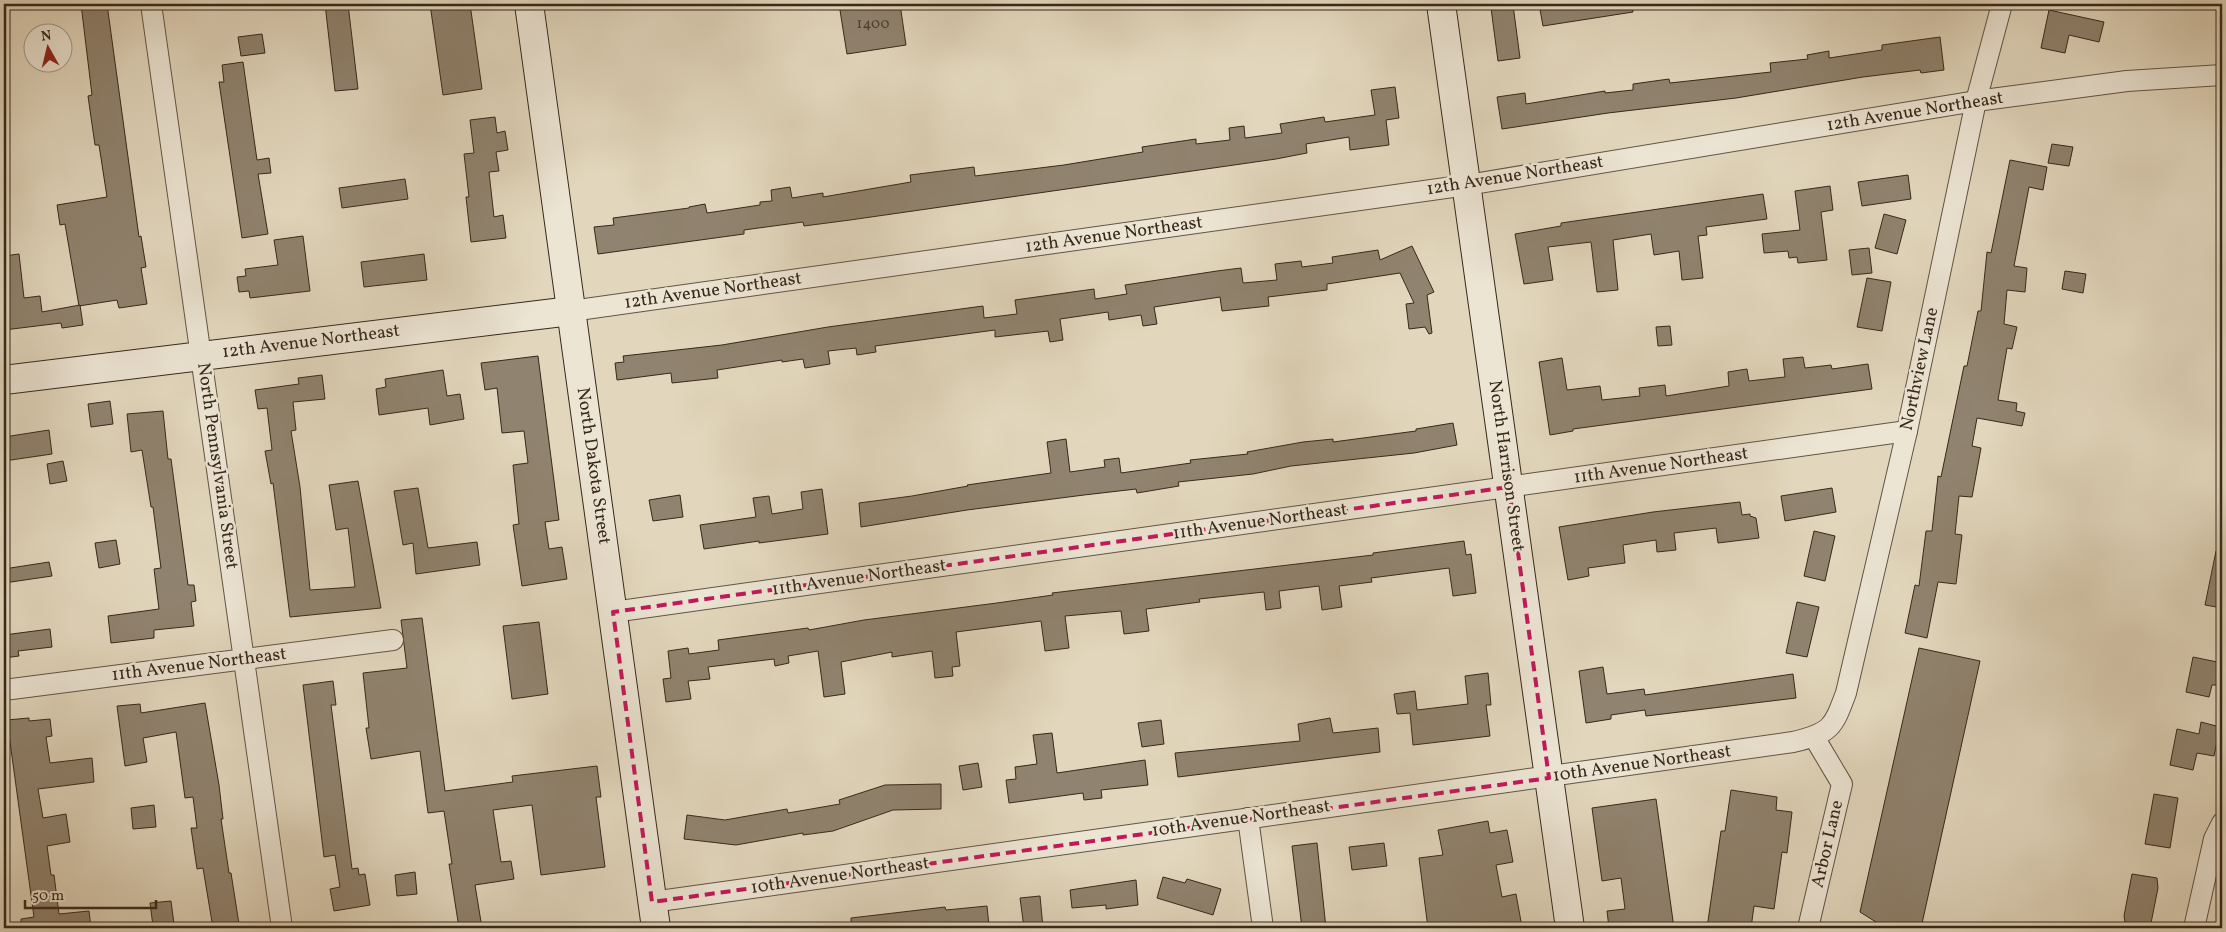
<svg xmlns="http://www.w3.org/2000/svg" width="2226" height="932" font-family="Vollkorn,serif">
<rect width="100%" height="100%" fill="#e2d7bd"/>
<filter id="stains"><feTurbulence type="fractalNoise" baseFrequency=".004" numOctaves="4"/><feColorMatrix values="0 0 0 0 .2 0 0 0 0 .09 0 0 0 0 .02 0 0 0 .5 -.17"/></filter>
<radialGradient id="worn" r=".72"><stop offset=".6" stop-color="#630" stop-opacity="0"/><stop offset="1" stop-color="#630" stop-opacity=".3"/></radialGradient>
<g fill="#90836f" stroke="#37281b">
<path d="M81 4H107L139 237 141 236 146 267 141 268 147 304 119 308 117 300 79 306 65 224 60 225 57 205 107 197 99 145H95L88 96 92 95Z"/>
<path d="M325 4H348L358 89 335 91Z"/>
<path d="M430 4H470L482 89 443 95Z"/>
<path d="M839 4H900L906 45 847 54Z"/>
<path d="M1539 4H1632L1633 12 1543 26Z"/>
<path d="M1513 5 1520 58 1498 61 1491 8Z"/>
<path d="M2049 10 2104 22 2099 42 2069 35 2065 53 2041 48Z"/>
<path d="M262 34 265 53 241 56 238 37Z"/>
<path d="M1940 37 1944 70 1921 73 1920 70 1863 77 1736 98 1608 113 1502 129 1497 97 1525 93 1526 104 1605 91V93L1633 90V84L1669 79 1670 83 1771 72 1770 63 1808 59 1807 55 1829 51V58L1882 50V45Z"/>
<path d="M243 62 257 160 269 158 271 173 258 174 268 234 242 238 219 82H224L222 65Z"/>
<path d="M1395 87 1399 118 1386 120 1389 145 1350 150 1349 137 1306 144 1307 153 1276 159 850 220 804 226 803 222 744 230V234L598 254 594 227 614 225 613 218 689 208V207L705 204 707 213 760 205V202L772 201 771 190 790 187 792 198 823 193V197L911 182 910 175 974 167 975 176 1064 165 1143 152 1142 147 1196 139V144L1230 140 1229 128 1244 126 1245 138 1282 133 1280 124 1324 117 1325 122 1375 115 1371 90Z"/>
<path d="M495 117 497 133 505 131 508 150 496 152 499 171 489 172 494 217 503 215 506 238 471 242 466 197H469L464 154 474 153 470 120Z"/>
<path d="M2052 144 2073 147 2069 166 2048 163Z"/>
<path d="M2010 160 2047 167 2043 190 2029 187 2014 266 2027 268 2025 292 2007 290 2004 324 2017 327 2012 349 2007 348 1998 400 2017 403 2016 411 2025 413 2022 426 1977 418 1972 446 1981 448 1972 497 1959 496 1955 534 1962 535 1956 584 1938 582 1927 638 1905 633 1915 585 1919 586 1926 531H1932L1938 476 1941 477 1964 366H1967L1978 311H1981L1987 252 1991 253Z"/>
<path d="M1908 175 1911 199 1862 206 1858 182Z"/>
<path d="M405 179 408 199 342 208 339 188Z"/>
<path d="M1830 186 1833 210 1821 212 1827 260 1798 263 1797 257 1789 258 1788 251 1764 253 1762 234 1800 230 1795 191Z"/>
<path d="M1763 194 1767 219 1706 227 1707 235 1698 236 1703 278 1682 280 1679 251 1654 255 1651 234 1613 240 1618 290 1597 292 1591 242 1548 247 1553 280 1524 284 1515 234 1561 226V223Z"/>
<path d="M1884 214 1906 220 1897 254 1875 248Z"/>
<path d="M303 236 310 291 250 298 249 291 239 292 237 277 246 276 245 269 278 265 274 240Z"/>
<path d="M1412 246 1434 292 1427 295 1432 333 1429 334 1425 327 1409 329 1406 304 1414 303 1400 273 1327 284V290L1268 297 1269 306 1222 311 1220 297 1154 307 1157 324 1143 326 1141 315 1109 320 1108 312 1060 319 1063 340 1050 342 1048 331 995 337V330L875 346 876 352 857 355 856 348 828 351 830 364 805 368 803 359 782 362V360L717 370 718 378 672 383 671 373 617 380 615 363 624 362 623 356 722 345 828 327 983 306 984 318 1017 314 1015 300 1094 289 1095 299 1127 294 1125 285 1217 271 1241 268 1243 283 1277 280 1275 264 1301 261 1302 267 1333 263 1332 257 1378 250 1380 260Z"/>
<path d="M1869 248 1872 273 1852 275 1849 250Z"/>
<path d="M19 254 24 298 40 296 42 312 80 305 83 325 62 328 61 323 4 330V256Z"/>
<path d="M424 254 427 280 364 287 361 262Z"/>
<path d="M2065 271 2086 274 2083 293 2062 289Z"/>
<path d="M1867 278 1891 282 1882 331 1857 327Z"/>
<path d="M1670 326 1672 345 1658 346 1656 327Z"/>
<path d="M538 356 559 520 545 522 549 549 562 547 567 579 522 586 513 525 519 524 513 465 528 463 524 431 502 433 497 388 485 390 481 363Z"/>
<path d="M1803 357 1805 368 1831 365 1832 369 1868 364 1872 389 1573 429V431L1550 435 1539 362 1562 358 1567 390 1600 386 1602 400 1640 396 1639 388 1665 385 1666 396 1729 386 1728 372 1747 369 1749 381 1785 377 1783 359Z"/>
<path d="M443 370 447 396 460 394 464 419 430 425 428 408 379 415 376 389 386 387 385 379Z"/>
<path d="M322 375 325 399 293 402 296 430 291 431 300 487 310 590 355 587 348 528 336 530 329 485 358 481 381 608 290 617 273 483 271 484 265 451 272 450 267 408 258 409 255 390 299 384 298 378Z"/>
<path d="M110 401 113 424 91 427 88 404Z"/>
<path d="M163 411 168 459H171L188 585H194L196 601 191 602 194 626 154 630V638L111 643 108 616 159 609 154 569 161 568 153 507H151L142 450 131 452 127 414Z"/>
<path d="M1453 423 1457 445 1414 453 1291 466 1253 474 1178 482 1179 486 1137 493 1136 489 1084 495 967 510 861 527 859 503 912 496 968 486 967 485 1051 473 1047 442 1066 439 1070 472 1105 467 1104 460 1119 458 1121 473 1191 463 1190 460 1248 454 1247 452 1303 442 1333 439V442L1416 431V429Z"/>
<path d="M49 430 52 454 4 461V437Z"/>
<path d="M63 461 67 481 50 484 47 464Z"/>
<path d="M418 488 428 548 477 542 480 565 416 574 413 543 403 545 394 491Z"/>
<path d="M1832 488 1836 512 1785 521 1781 496Z"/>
<path d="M822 489 828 534 759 543V541L704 549 700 525 756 517 753 498 769 496 772 514 803 509 801 492Z"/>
<path d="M680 495 683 517 653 521 649 500Z"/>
<path d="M1740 502 1742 515 1750 514V516L1756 518 1759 538 1718 543 1716 528 1674 533 1676 550 1657 552 1656 540 1623 545 1625 563 1588 568 1589 576 1568 580 1559 527 1653 512Z"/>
<path d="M1814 531 1835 536 1825 581 1804 576Z"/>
<path d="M116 540 120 564 99 568 95 543Z"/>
<path d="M1464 541 1466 555 1471 554 1476 593 1453 596 1449 568 1371 578 1372 582 1339 586 1342 607 1322 610 1319 586 1279 591 1281 608 1266 610 1264 592 1199 599 1200 602 1146 609 1149 631 1124 634 1121 611 1065 616 1069 648 1045 651 1041 621 956 632 960 666 952 667 953 676 935 678 932 651 892 657V652L841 662 845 694 824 697 818 651 788 656 789 663 775 666 774 659 708 667 710 679 688 681 691 699 666 702 663 679 671 678 668 651 688 648 689 654 719 650 718 640 808 628 809 630 864 620 997 603 1053 595 1052 593 1373 555V553Z"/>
<path d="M2216 551H2222V608L2205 605Z"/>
<path d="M49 562 52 576 4 583V569Z"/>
<path d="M1797 602 1819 607 1807 657 1786 653Z"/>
<path d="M422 618 445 791 513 782 512 776 597 766 601 797H596L605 867 541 875 532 805 493 810 501 862 511 861 514 879 475 885 482 928H459L449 864H452L444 811 428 813 420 751 371 759 366 728H369L363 673 407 668 401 620Z"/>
<path d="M539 622 548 694 512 699 503 626Z"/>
<path d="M50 629 52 647 18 651 19 656 4 658V635Z"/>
<path d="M1919 648 1980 661 1921 928H1874L1876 922 1860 912Z"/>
<path d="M2193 657 2222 663V679L2218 678 2217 685H2212L2209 697 2186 692Z"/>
<path d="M1603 667 1607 694 1644 689 1645 695 1793 674 1796 698 1646 716 1645 710 1611 715V719L1586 723 1579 671Z"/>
<path d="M1488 673 1491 705H1486L1490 736 1413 745 1410 713 1397 714 1394 694 1415 691 1417 710 1468 704 1465 676Z"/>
<path d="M333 681 336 705H331L352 869 358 868 359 875 365 874 370 905 334 911 330 889 340 887 335 855 324 857 303 685Z"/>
<path d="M205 703 219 785 223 819H221L229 873H231L239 924 213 928 203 868 197 869 191 828H197L193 797 185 798 176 732 143 738 147 762 125 766 117 706 140 704 141 713Z"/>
<path d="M29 718V721L50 719 52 736 46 737 50 763 92 758 94 782 38 789 43 818 66 814 70 842 47 846 51 875H54L59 914 89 911 91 928H21V919L34 917 7 720Z"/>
<path d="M1330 718 1333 733 1378 728 1380 752 1178 777 1175 753 1300 741 1298 724Z"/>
<path d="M1161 720 1164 744 1142 747 1138 723Z"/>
<path d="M2201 722 2220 727 2214 756 2197 753 2193 770 2170 765 2177 729 2199 734Z"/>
<path d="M1052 733 1057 773 1145 760 1148 785 1101 790 1102 798 1084 800 1083 793 1009 803 1006 780 1016 779 1015 767 1037 764 1033 735Z"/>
<path d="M978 763 982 787 963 790 959 766Z"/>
<path d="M941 784V809L893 810 833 831 803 835V833L736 845 684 839 687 815 725 820 787 809 788 813 840 804 839 800 885 785Z"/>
<path d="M1731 790 1777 797 1776 810 1792 812 1787 853 1782 852 1774 909 1754 906 1751 928H1707L1721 831H1725Z"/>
<path d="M2154 794 2178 798 2170 848 2145 844Z"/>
<path d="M1656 799 1674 928H1609L1607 911 1625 909 1621 878 1602 881 1592 808Z"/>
<path d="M154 805 156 827 133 829 131 808Z"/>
<path d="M1488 821 1490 833 1507 830 1513 862 1496 865 1502 897 1516 894 1522 927 1428 928 1419 858 1443 855 1438 830Z"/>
<path d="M1317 843 1326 928H1302L1292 846Z"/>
<path d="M1384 843 1387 866 1352 870 1349 847Z"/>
<path d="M415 872 417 894 397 896 395 875Z"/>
<path d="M2132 874 2157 878 2158 888 2150 928H2126L2124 916Z"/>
<path d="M1163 877 1185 883 1187 879 1221 889 1213 915 1157 898Z"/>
<path d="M1136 880 1138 905 1106 909V905L1072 908 1070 890Z"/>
<path d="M1040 896 1043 928H1024L1020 898Z"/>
<path d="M171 901 174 924 153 926 150 903Z"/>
<path d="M987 906 989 926 969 928H851V918L945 907 946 910Z"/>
</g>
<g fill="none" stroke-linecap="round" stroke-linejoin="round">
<defs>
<g id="street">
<path d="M151 4 282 928"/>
<path d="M571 311 1467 185 1976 101 2127 81 2222 75"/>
<path d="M613 612 1907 431"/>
<path d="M4 690 393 640"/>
<path d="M1248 818 1263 928"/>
<path d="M652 902 1793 742C1831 733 1833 728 1846 693L1907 431 1976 101 2002 4"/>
<path d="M1808 928 1842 784 1814 737"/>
<path d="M2194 928 2214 839 2222 823"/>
</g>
<g id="secondary">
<path d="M529 4 656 928"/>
<path d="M1441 4 1570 928"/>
<path d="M4 380 571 311"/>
</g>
</defs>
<use href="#street" stroke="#625444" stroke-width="22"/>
<use href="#secondary" stroke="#37281b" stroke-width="30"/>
<use href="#street" stroke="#ece5d4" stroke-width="20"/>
<use href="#secondary" stroke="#ece5d4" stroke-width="28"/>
</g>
<path fill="none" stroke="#c2185b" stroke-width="4" stroke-dasharray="10 6" stroke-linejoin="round" d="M1509 487 1549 778 652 902 613 612Z"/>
<g text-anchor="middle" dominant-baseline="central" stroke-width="5" stroke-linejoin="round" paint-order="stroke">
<g font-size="15" fill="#4d3f30">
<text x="873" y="24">1400</text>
</g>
<g font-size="18" fill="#37281b" stroke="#ece5d4">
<text transform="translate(1915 112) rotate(-9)">12th Avenue Northeast</text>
<text transform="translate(1515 176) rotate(-9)">12th Avenue Northeast</text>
<text transform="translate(1114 235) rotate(-8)">12th Avenue Northeast</text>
<text transform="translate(713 291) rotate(-8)">12th Avenue Northeast</text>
<text transform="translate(311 342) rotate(-7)">12th Avenue Northeast</text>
<text transform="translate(1920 369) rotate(-78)">Northview Lane</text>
<text transform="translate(217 466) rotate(82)">North Pennsylvania Street</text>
<text transform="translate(593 466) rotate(82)">North Dakota Street</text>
<text transform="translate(1506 466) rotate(82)">North Harrison Street</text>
<text transform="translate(1661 466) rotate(-8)">11th Avenue Northeast</text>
<text transform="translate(1260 522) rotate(-8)">11th Avenue Northeast</text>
<text transform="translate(859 578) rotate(-8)">11th Avenue Northeast</text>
<text transform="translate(199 665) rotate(-7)">11th Avenue Northeast</text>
<text transform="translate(1642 764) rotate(-8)">10th Avenue Northeast</text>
<text transform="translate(1241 819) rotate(-8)">10th Avenue Northeast</text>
<text transform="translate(1828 844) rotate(-77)">Arbor Lane</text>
<text transform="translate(840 876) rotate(-8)">10th Avenue Northeast</text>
</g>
</g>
<rect width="2226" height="932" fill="none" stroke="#e2d7bd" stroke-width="20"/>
<rect x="5" y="5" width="2216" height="922" fill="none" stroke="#37281b" stroke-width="2.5"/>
<rect x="10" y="10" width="2206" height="912" fill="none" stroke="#37281b"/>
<g transform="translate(48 48) rotate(352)"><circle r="24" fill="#ece5d4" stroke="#a4998a"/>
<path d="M0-4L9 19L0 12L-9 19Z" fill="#8f2418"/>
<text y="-8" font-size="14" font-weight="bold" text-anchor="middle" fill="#37281b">N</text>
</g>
<path d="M25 900v8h131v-8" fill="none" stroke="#37281b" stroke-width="2.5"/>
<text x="32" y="900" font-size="15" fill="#37281b" stroke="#ece5d4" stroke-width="4" paint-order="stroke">50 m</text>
<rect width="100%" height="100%" filter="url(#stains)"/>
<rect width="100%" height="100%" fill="url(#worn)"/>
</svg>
